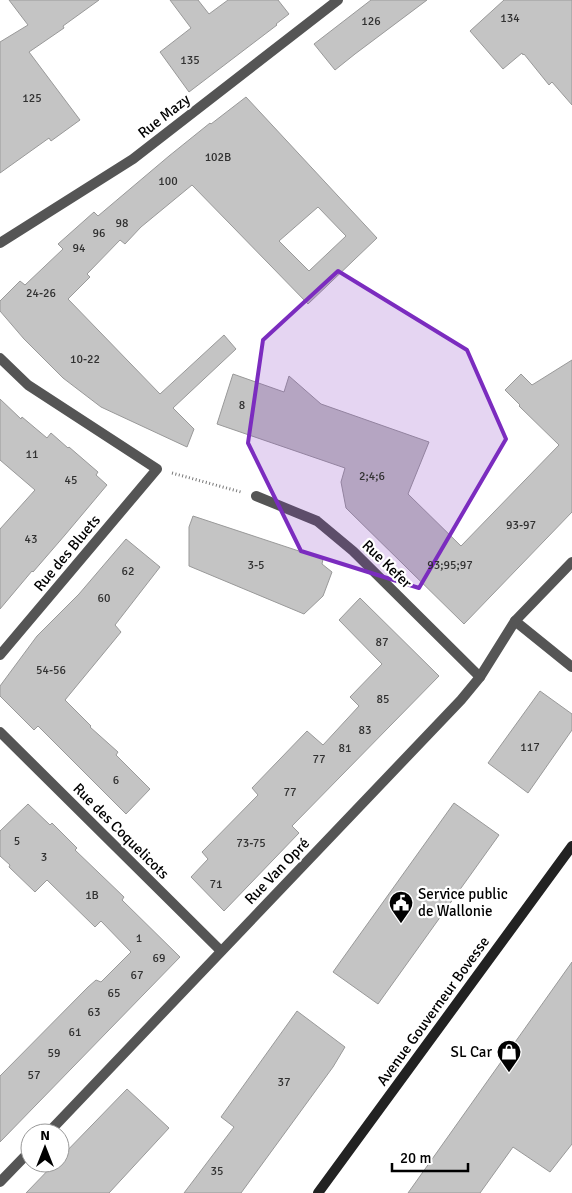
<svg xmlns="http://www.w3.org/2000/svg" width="572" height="1193" font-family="Signika,sans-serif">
<rect width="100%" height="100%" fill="#fff"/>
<g fill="#c4c4c4" stroke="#999" fill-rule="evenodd">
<path d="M9 0H99L63 26 64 28 29 52 80 120 51 141 49 138 0 173V42L28 25Z"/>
<path d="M170 0H198L209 14 228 0H278L289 14 276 24 277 25 189 92 160 52 191 28Z"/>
<path d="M371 0H427L355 54 335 70 314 44Z"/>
<path d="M504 0H572V105L552 82 549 85 524 54 523 55 522 53 503 69 470 31Z"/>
<path d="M246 97 377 238 308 304 192 185 141 227 125 244 120 240 87 274 90 277 68 299 160 394 224 335 236 349 173 408 194 429 187 447 101 407 63 378 24 339 0 311V301L20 281 25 285 63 249 58 244 94 212 98 216 169 156 210 123 211 124ZM318 207 346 236 309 271 279 241Z"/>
<path d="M572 360V512L464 624 346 508 341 482 345 468 217 424 233 374 284 392 289 376 321 404 429 442 408 494 461 546 559 445 519 406 520 405 505 390 521 374 532 385Z"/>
<path d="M0 399 21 419 22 417 47 438 51 433 68 448 69 447 98 472 96 475 107 485 65 535 33 572 32 571 0 609V529L35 490 0 460Z"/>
<path d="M193 516 323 559 322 564 332 572 323 596 304 614 189 566V527Z"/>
<path d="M126 539 160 567 115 625 121 632 65 700 91 726 90 727 118 752 116 755 150 789 126 814 38 726 34 730 0 696V686L37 636 79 594Z"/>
<path d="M360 598 439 676 292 826 299 833 224 911 191 877 208 859 202 852 258 795 252 788 307 731 323 745 359 706 350 697 382 664 339 620Z"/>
<path d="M540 691 572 714V730L528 793 488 763Z"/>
<path d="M454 803 499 835 378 1004 333 972Z"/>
<path d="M28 804 50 825 52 823 77 848 75 850 124 897 122 900 180 957 0 1142V1076L88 987 96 980 101 982 131 952 101 921 95 927 47 880 35 892 9 867 10 865 0 856V831Z"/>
<path d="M572 962V1144L550 1172 513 1147 480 1193H408Z"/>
<path d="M297 1011 345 1047 333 1067 241 1193H184L234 1127 221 1117Z"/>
<path d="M127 1089 169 1128 109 1193H26L55 1163H60V1158Z"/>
</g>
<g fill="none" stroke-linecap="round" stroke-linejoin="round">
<path stroke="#777" stroke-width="3" stroke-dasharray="1 2.5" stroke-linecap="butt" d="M172 473 241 492"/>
<g stroke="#555" stroke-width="10">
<path d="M0 243 133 159 338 0"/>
<path d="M0 358 28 385 157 469 0 655"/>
<path d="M256 496 317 521 353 551 480 677"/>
<path d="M515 621 572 667"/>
<path d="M0 732 221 951"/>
<path d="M48 1133 461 700 480 677 515 621 572 562"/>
<path d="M0 1182 30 1151"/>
</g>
<path stroke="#222" stroke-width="10" d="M318 1193 572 846"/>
</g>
<path fill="#7b2cbf" fill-opacity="0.2" stroke="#7b2cbf" stroke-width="4" stroke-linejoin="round" d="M338 271 467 350 506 439 419 588 301 551 248 443 263 340Z"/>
<defs>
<symbol id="civic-pin" viewBox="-11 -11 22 30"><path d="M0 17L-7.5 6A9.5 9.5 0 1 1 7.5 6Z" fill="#000" stroke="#fff"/><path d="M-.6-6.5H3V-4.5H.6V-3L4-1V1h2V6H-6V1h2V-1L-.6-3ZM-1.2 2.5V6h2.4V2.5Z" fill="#fff"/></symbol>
<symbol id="shop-pin" viewBox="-11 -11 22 30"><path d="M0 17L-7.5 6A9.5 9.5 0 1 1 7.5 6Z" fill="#000" stroke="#fff"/><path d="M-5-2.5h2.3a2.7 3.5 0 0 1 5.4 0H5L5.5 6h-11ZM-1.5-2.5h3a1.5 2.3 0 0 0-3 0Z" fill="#fff"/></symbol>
</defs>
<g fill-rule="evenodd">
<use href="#civic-pin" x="387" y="889" width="28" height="38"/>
<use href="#shop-pin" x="495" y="1038" width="28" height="38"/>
</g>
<g text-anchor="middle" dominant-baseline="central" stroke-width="4.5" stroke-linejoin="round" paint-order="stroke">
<g font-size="12" fill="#313131">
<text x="510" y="18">134</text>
<text x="371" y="21">126</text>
<text x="190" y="60">135</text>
<text x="32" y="98">125</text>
<text x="218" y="157">102B</text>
<text x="168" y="181">100</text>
<text x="122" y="223">98</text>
<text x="99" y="233">96</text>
<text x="79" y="248">94</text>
<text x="41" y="293">24-26</text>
<text x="85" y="359">10-22</text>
<text x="242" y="405">8</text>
<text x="32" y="454">11</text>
<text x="372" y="476">2;4;6</text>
<text x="71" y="480">45</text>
<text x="521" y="525">93-97</text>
<text x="31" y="539">43</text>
<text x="256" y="565">3-5</text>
<text x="450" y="565">93;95;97</text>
<text x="128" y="571">62</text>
<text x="104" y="598">60</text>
<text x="382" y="642">87</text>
<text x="51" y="670">54-56</text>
<text x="383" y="699">85</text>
<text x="365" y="730">83</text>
<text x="530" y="747">117</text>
<text x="345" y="748">81</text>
<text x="319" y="759">77</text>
<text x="116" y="780">6</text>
<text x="290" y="792">77</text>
<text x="17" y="841">5</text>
<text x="251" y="843">73-75</text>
<text x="44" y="857">3</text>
<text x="216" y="884">71</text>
<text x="92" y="895">1B</text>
<text x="139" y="938">1</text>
<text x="159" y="958">69</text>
<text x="137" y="975">67</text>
<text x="114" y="993">65</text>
<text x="94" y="1012">63</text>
<text x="75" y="1032">61</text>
<text x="54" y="1053">59</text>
<text x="34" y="1075">57</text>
<text x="284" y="1082">37</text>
<text x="217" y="1171">35</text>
</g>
<g font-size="15" fill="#000" stroke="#fff">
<text transform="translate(164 116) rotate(-38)">Rue Mazy</text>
<text transform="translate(67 553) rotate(-50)">Rue des Bluets</text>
<text transform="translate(387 564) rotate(44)">Rue Kefer</text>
<text transform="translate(121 831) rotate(45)">Rue des Coquelicots</text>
<text transform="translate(277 871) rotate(-46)">Rue Van Opré</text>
<text transform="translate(433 1011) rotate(-54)">Avenue Gouverneur Bovesse</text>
</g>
<g font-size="15" fill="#000" stroke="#fff" text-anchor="start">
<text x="418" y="894">Service public<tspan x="418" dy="17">de Wallonie</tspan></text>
<text x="492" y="1052" text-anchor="end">SL Car</text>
</g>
</g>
<g transform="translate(45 1148)"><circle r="24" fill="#ffffff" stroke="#999999"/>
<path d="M0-4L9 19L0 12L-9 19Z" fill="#000000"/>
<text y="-8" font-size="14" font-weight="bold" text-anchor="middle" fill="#000000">N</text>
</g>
<path d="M392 1163v8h76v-8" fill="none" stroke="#000000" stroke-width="2.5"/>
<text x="400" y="1163" font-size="15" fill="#000000" stroke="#ffffff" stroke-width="4" paint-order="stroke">20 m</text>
</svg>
